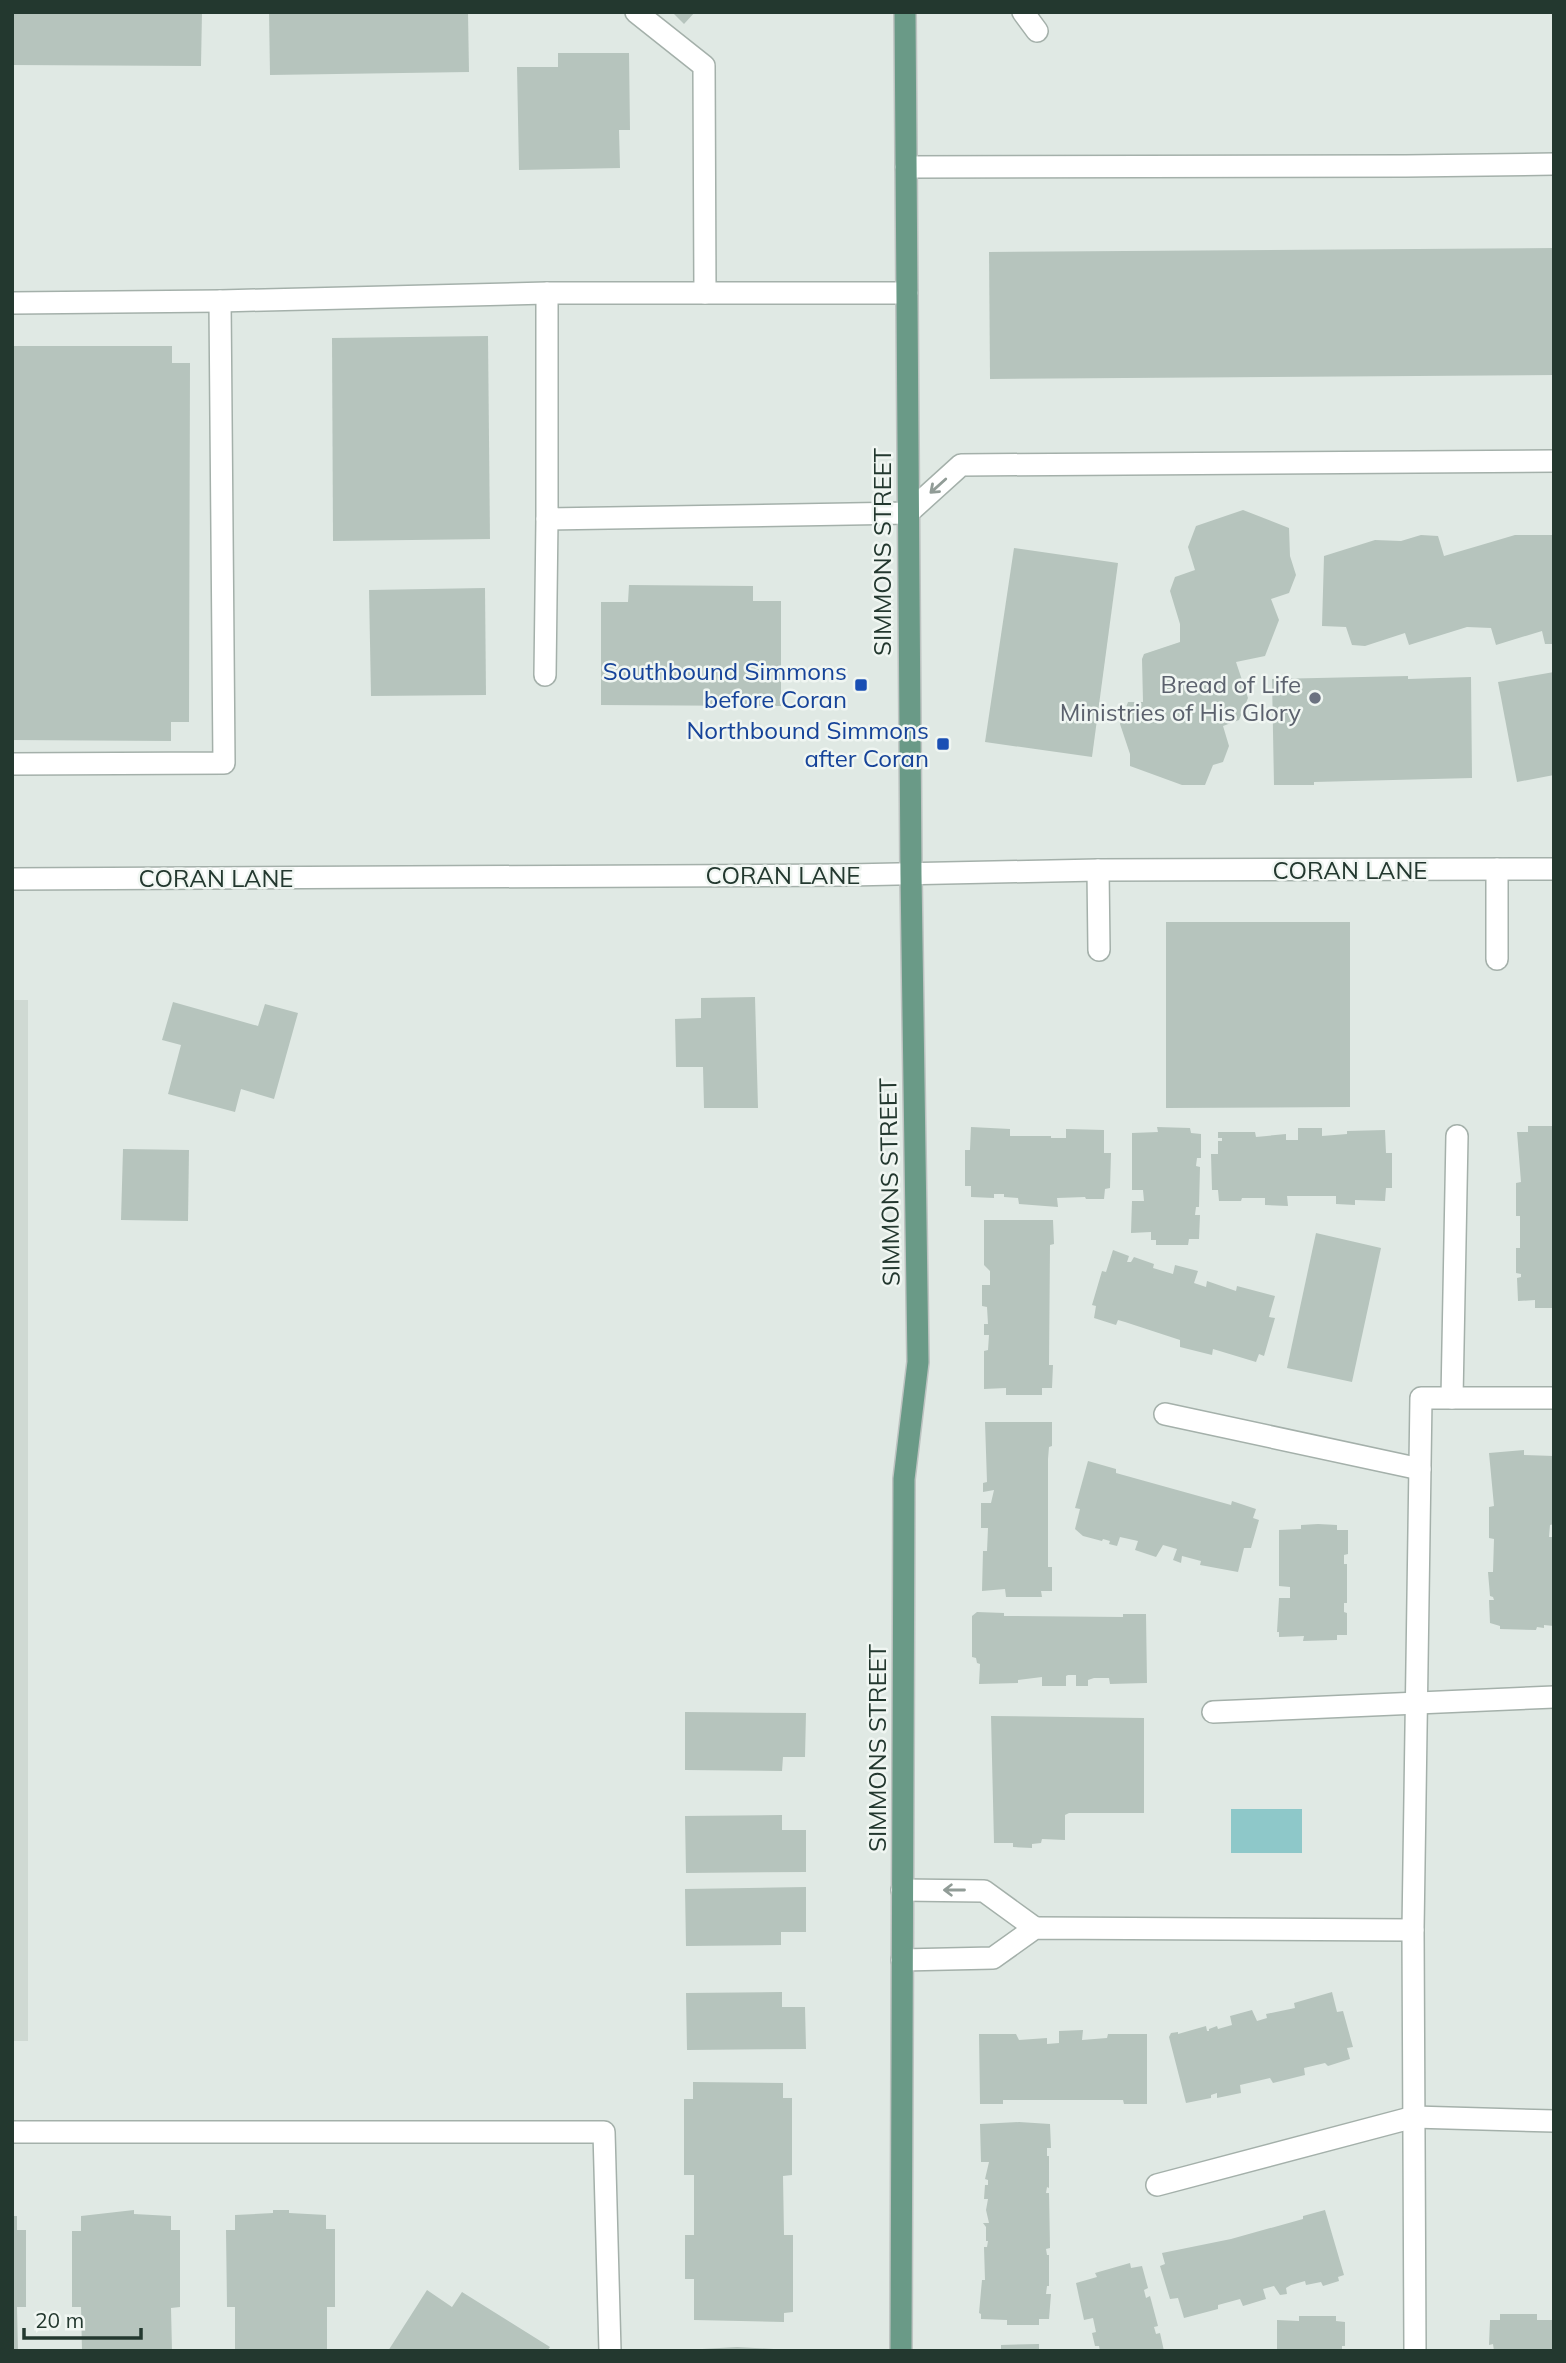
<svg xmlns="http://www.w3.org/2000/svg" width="1566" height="2363" font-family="Mulish,sans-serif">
<rect width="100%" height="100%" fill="#e0e9e4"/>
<rect fill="#cfd9d3" x="12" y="1000" width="16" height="1041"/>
<rect fill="#8ec8c9" x="1231" y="1809" width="71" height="44"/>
<g fill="#b6c4bd">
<path d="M12 12H202L201 66 12 65Z"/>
<path d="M269 12H468L469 72 270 75Z"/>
<path d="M672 12H695L684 24Z"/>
<path d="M558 53H629L630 130H619L620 168 519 170 517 67H558Z"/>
<path d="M1554 248V375L990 379 989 252Z"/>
<path d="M488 336 490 539 333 541 332 338Z"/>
<path d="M12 346H172V363H190L189 722H171V741L12 740Z"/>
<path d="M1243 510 1289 528 1290 556 1296 575 1289 593 1271 599 1279 620 1265 656 1236 662 1248 698 1239 720 1223 726 1229 746 1223 762 1213 765 1205 785H1182L1130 766V754L1120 724 1128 702H1143L1142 659 1144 654 1180 642V624L1170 591 1175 577 1195 570 1188 547 1196 526Z"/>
<path d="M1421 535 1438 536 1444 556 1515 535H1554V644H1545L1542 631 1496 645 1491 628 1467 627 1409 645 1405 633 1365 646 1352 645 1346 627 1322 626 1324 556 1375 540 1401 541Z"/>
<path d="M1014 548 1118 563 1092 757 985 742Z"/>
<path d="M629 585 753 586V601H781V706L601 705V602H628Z"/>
<path d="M485 588 486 695 371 696 369 590Z"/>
<path d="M1554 672V775L1517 782 1498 682Z"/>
<path d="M1408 676V679L1471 677 1472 778 1314 782V785H1274L1272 679Z"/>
<path d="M1166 922H1350V1107L1166 1108Z"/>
<path d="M755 997 758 1108H704L703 1067H676L675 1019 701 1018V998Z"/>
<path d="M173 1002 258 1026 265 1004 298 1013 274 1099 241 1089 235 1112 168 1094 181 1045 162 1040Z"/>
<path d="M1528 1126H1554V1308H1535V1300L1518 1301 1517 1278 1521 1277V1274L1516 1273V1248H1520V1216H1516V1183L1521 1182 1517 1132H1528Z"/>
<path d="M971 1127 1010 1129V1136H1051V1138H1066V1129L1104 1130V1153H1111L1110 1188 1105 1189 1104 1199H1086L1085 1197 1057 1198 1058 1207 1019 1204 1018 1198 1004 1197V1194H994V1198L971 1197V1186H965V1150H970Z"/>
<path d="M1157 1127 1190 1128 1191 1133 1201 1134V1158H1197L1196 1166 1200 1167 1199 1207H1196L1195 1215H1200L1199 1239H1189L1188 1245H1156V1240H1151V1232L1131 1233 1132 1201H1144L1143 1190H1132V1133L1158 1132Z"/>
<path d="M1298 1128H1322V1136L1347 1134V1131L1385 1130 1386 1153H1392V1188H1386L1385 1201 1355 1200V1205L1336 1204V1196H1287L1288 1206 1265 1205V1198H1242L1241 1201H1219L1218 1190H1212L1211 1154H1218V1141H1222V1138H1218V1132H1255L1256 1137 1286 1134V1140H1298Z"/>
<path d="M123 1149 189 1150 188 1221 121 1220Z"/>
<path d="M984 1220H1053L1054 1244 1050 1245 1049 1365H1053L1052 1388H1042V1395H1006V1388L984 1389V1351L988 1350 989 1335H984V1324H988L987 1307 982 1306V1285H990V1271L984 1265Z"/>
<path d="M1316 1233 1381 1248 1352 1382 1287 1368Z"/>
<path d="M1113 1250 1129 1256 1127 1262H1131L1134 1257 1154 1264 1153 1268 1173 1274 1175 1265 1198 1271 1194 1283 1206 1287 1207 1281 1236 1291 1237 1286 1275 1296 1269 1317 1275 1318 1264 1356 1259 1354 1256 1362 1213 1349 1212 1355 1180 1347V1340L1125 1322 1118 1320 1116 1325 1094 1318 1096 1306 1092 1305 1102 1271 1106 1272Z"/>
<path d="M985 1422H1052V1446L1049 1447 1048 1459V1567H1052V1591H1041L1042 1597H1006L1005 1589 982 1591 983 1551H987L988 1528H981V1503H991L994 1490 983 1492V1483L987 1482Z"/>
<path d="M1524 1450V1455L1554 1456V1524L1550 1525 1549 1537H1554V1626L1544 1625V1628L1537 1627 1536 1630 1500 1629V1626L1490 1623 1489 1600H1494L1493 1597 1490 1596 1488 1572H1493L1494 1539 1489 1538V1507L1494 1506 1489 1453Z"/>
<path d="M1088 1461 1116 1469V1473L1231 1505 1232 1501 1256 1509 1253 1518 1259 1520 1251 1548H1244L1238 1572 1200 1565 1201 1561 1182 1556 1181 1563 1173 1560 1177 1549 1163 1545 1156 1557 1135 1550 1138 1541 1120 1537 1117 1546 1109 1544 1110 1541 1103 1539 1102 1541 1083 1536 1075 1529 1080 1509 1075 1508Z"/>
<path d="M1318 1524 1337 1525V1530H1348V1554L1344 1555V1564H1347V1603H1344V1612L1347 1613V1635H1337V1640L1303 1641 1304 1636 1279 1637V1632H1277L1279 1598H1290V1587L1279 1586V1530L1301 1529V1525Z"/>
<path d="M977 1612 1004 1613V1616L1123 1617V1614H1146L1147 1683 1110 1684 1109 1678H1094L1088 1680V1686H1076V1675H1068L1066 1676V1686H1042V1677L1018 1680V1683L979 1684 980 1664 977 1663 976 1658 972 1657V1616Z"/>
<path d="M685 1712 806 1713 805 1757H783L782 1771 685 1770Z"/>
<path d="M991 1716 1144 1718V1813H1069L1065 1815V1840L1042 1839 1041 1843 1032 1844V1848L1013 1847V1843H994Z"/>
<path d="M782 1815V1830H806V1872L686 1873 685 1816Z"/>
<path d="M806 1887V1932H781V1945L686 1946 685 1889Z"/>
<path d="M782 1992V2007H805L806 2049 687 2050 686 1993Z"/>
<path d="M1332 1992 1337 2012 1343 2011 1353 2047 1347 2048 1350 2059 1328 2066 1325 2063 1304 2068 1305 2075 1273 2083 1270 2078 1240 2085 1241 2093 1217 2098V2093L1211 2095V2098L1186 2103 1169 2037 1171 2033 1178 2032V2034L1206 2026 1207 2031H1209V2029L1217 2026 1218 2029 1232 2025 1230 2016 1252 2010 1257 2021 1267 2018 1266 2014 1295 2008 1294 2003Z"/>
<path d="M1083 2030 1082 2040 1107 2038 1108 2034H1147V2104H1124L1123 2100H1003V2104H980L979 2034H1016L1019 2040 1047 2038V2044L1059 2043V2031Z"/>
<path d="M693 2082 783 2083V2098H792V2175L783 2176 784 2235H793V2312L784 2313V2322L694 2320V2279H685V2235H694V2175H684V2099H693Z"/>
<path d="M1019 2122 1050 2124 1051 2148H1047V2156H1049V2188L1047 2187 1046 2193H1049L1050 2248 1046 2249 1047 2255H1049V2286H1047L1046 2294H1051L1049 2319H1039V2325H1007V2320L981 2319V2314L979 2313 982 2280H985L984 2247H987L988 2241H986V2227L983 2223H989L986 2210 988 2199H984L985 2185H988V2180L985 2179 989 2162H981L980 2124Z"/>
<path d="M134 2210V2214L171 2216V2230H180V2307L171 2308 172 2351H82L81 2307H72V2231H81V2216Z"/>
<path d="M273 2210H289V2213L326 2215V2229H335V2307H327V2351H235V2307H227L226 2230H235V2215L273 2213Z"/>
<path d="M1325 2210 1344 2275 1338 2277 1339 2281 1323 2286 1321 2282 1306 2285 1305 2281 1291 2285 1286 2288 1287 2294 1280 2295 1274 2286 1263 2289 1266 2299 1243 2306 1240 2299 1218 2305V2309L1184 2318 1178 2298 1170 2299 1160 2266 1165 2264 1162 2253 1231 2239 1303 2219V2216Z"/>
<path d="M12 2216H17V2230H26V2307H17L18 2351H12Z"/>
<path d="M1130 2263 1131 2268 1142 2266 1148 2288 1144 2290 1146 2298 1150 2296 1158 2326 1154 2327 1156 2334 1160 2333 1164 2351H1100L1099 2346H1095L1092 2333 1096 2332 1093 2318 1084 2320 1076 2283 1097 2277 1095 2273Z"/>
<path d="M427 2290 452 2307 462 2292 550 2347 547 2351H388Z"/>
<path d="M1500 2314H1537V2320H1554V2351H1494L1493 2344 1489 2345 1490 2320H1500Z"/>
<path d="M1299 2316H1336V2321L1345 2322V2346H1342V2351H1277V2320L1299 2321Z"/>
<path d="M1039 2344V2351H1001V2345Z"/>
<path d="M737 2347 774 2349V2351H703L702 2349Z"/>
</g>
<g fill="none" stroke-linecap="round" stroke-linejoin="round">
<defs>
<g id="minor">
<path d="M636 12 704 66 705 293"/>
<path d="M1023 12 1037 31"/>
<path d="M906 167 1406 166 1554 164"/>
<path d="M547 293V519L908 513 961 465 1554 461"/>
<path d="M12 303 220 301 547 293H907"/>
<path d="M545 675 547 519"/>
<path d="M12 764 224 763 220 301"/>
<path d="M1497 869V959"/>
<path d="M1098 870 1099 950"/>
<path d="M12 879 849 875 1098 870 1554 869"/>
<path d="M1452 1398 1457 1136"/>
<path d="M1165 1414 1420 1469"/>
<path d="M1213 1712 1554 1697"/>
<path d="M902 1890 984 1891 1035 1928"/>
<path d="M1413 1930 1415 2351"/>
<path d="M902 1960 993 1958 1035 1928 1413 1930 1421 1398H1554"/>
<path d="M12 2132H604L610 2351"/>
<path d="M1157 2185 1414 2117 1554 2121"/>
</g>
<path id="major" d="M901 2351 904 1479 918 1362 911 875 905 12"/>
</defs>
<use href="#minor" stroke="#a4b0aa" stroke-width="24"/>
<use href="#major" stroke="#bdc3c1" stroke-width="24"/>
<use href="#minor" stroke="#fff" stroke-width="21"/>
<use href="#major" stroke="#6a9a87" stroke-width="21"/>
</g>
<defs><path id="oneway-shaft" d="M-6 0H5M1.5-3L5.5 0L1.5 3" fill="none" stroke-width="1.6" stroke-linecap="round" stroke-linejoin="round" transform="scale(1.75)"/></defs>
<g stroke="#919c97">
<use href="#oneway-shaft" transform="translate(938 486) rotate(138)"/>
<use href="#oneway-shaft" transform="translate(954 1890) rotate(-180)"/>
</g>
<g fill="#1a4fb4" stroke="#f0f6f2" stroke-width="2.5">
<rect x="854" y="678" width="14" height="14" rx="3.5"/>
<rect x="936" y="737" width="14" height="14" rx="3.5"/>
</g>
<circle fill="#6b7280" stroke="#f0f6f2" stroke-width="2.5" cx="1315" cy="698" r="7"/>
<g text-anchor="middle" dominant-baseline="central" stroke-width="5" stroke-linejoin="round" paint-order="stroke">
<g font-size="24" fill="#23382f" stroke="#f0f6f2">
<text transform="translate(882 552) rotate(-90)">SIMMONS STREET</text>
<text x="1350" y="870">CORAN LANE</text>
<text x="783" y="875">CORAN LANE</text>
<text x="216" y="878">CORAN LANE</text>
<text transform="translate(889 1182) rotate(-91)">SIMMONS STREET</text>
<text transform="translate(877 1748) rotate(-90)">SIMMONS STREET</text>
</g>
<g font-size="24" fill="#164399" stroke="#f0f6f2" text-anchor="end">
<text x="847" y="671">Southbound Simmons<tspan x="847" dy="28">before Coran</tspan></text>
<text x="929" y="730">Northbound Simmons<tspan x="929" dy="28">after Coran</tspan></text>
</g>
<g font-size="24" fill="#5b616d" stroke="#f0f6f2" text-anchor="end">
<text x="1301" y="684">Bread of Life<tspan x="1301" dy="28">Ministries of His Glory</tspan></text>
</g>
</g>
<rect width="1566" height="2363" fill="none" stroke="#23382f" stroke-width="28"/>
<path d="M24 2328v10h117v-10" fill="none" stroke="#23382f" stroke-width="3.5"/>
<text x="35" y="2328" font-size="21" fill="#23382f" stroke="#f0f6f2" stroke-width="5" paint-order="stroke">20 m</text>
</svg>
